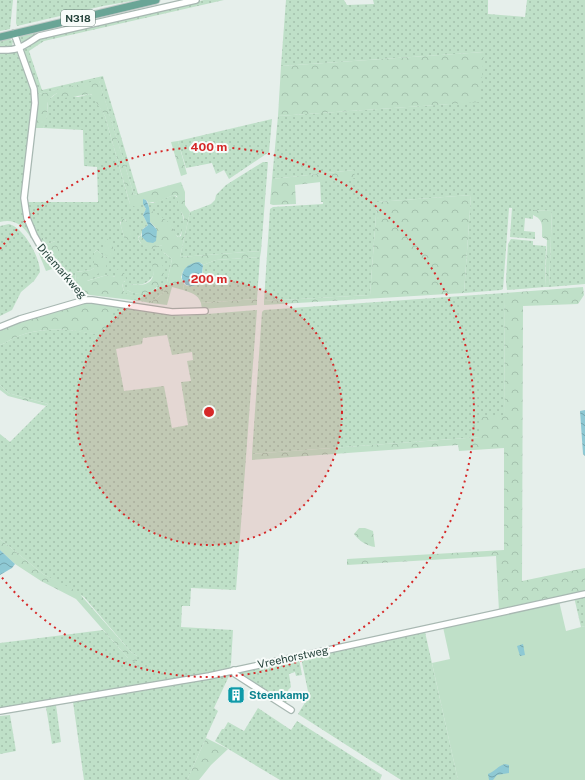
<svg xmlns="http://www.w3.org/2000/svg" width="585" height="780" font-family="'Public Sans',sans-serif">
<defs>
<pattern id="grass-dots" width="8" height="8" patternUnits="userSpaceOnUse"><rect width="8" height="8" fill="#bfe0c8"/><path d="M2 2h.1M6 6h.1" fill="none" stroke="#a4c1ad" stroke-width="1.8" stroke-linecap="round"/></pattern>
<pattern id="forest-crowns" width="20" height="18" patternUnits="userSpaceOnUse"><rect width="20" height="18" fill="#bfe0c8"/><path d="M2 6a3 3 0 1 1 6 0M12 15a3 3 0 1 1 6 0" fill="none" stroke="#a4c1ad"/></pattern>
<pattern id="water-waves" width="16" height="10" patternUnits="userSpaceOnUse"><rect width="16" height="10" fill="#8ec9d4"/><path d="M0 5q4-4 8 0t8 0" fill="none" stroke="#74a5ad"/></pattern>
</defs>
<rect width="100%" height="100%" fill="#e6efeb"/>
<g fill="url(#grass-dots)" fill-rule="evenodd">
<path d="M0 0H13L10 29 0 31Z"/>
<path d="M17 0H137L103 6 17 26 16 23Z"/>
<path d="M204 0H224L44 41 29 51 42 90 103 76 138 194 134 195 99 81 38 94 23 54V50L38 40 45 37Z"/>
<path d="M286 0H344L347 5 374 4 373 0H488V14L525 17 527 0H585V284L549 287 552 211 533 210V219L525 218 524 231 535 232V239L510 237 512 208H509L503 289 501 290 464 293 471 195 377 202 370 295 264 301 270 209 273 207 323 204V202H321L320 182 354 170 272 179 278 116 450 104 484 52 281 66Z"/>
<path d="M36 32C33 38 25 44 19 41L18 38 19 36Z"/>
<path d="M8 38 13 41 12 46 8 48 0 46V40Z"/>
<path d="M0 53H17L30 83 33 98 21 193 22 209 32 237 31 238C24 226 14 218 0 222Z"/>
<path d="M57 93 78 97 90 94 93 96 105 116 129 201 130 204 142 198 143 199V204L146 209 143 215 148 225 143 229 141 235 138 237C139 245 145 246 152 248L160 245 162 246 164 253 172 259 166 287 163 293 150 303 140 301 141 298 125 294 124 292 122 283 125 281 116 276 112 277 107 275 86 281 107 259 97 250 94 253V268L91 270 76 272 75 284 56 262 55 241 48 244 43 238H39C33 226 28 215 27 202H98L97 167 84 166 83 130 43 128 47 116 48 100ZM125 219 129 228 124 237 120 222ZM153 270 157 288C147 294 138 296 127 290L131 284C141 286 147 284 153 276Z"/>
<path d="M272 119 269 152 229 179 224 170 216 174 212 163 186 168 178 141Z"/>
<path d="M263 162H268L261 251 180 257 190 212 211 204 215 200 216 195 226 185Z"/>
<path d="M174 195 178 198C179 214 190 219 179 237L174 234C173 231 173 229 172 227 169 222 154 212 149 211L148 202 153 203Z"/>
<path d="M9 224C24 228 40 257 40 272L34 281 21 292 12 310 0 316V226Z"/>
<path d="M511 239 533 241V245L546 246 545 287 507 290 506 281 508 244Z"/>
<path d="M260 257 257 299 201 303C198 294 191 293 183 290L184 284 187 286 202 280 203 265 216 260Z"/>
<path d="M504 293 505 416 480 437 252 454 262 312 264 310Z"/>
<path d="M113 306 162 314 183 316 257 310 236 590 191 588 190 606H182L181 627 233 630 231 664 230 668 223 670 158 683 0 709V643L103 630 128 658 137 656 131 652 84 597 43 574 0 539V434L10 442 48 404 8 393 0 385V345C6 343 11 339 16 337 32 330 52 329 69 330 82 330 96 338 107 329ZM167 335 172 355 192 352 193 360 187 361 191 381 181 382 188 425 172 428 164 386 124 391 116 349 142 344 143 338Z"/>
<path d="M585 595V626L581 627 574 597Z"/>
<path d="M423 630 425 632 458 780H401L298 714 309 696 301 658Z"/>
<path d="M299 659 302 675 296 676 295 672 289 674 291 687 288 690 290 695 285 704 238 674V672Z"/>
<path d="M227 674 229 676 214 708 218 711 207 735 206 738 187 780H84L73 702 142 691Z"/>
<path d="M56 705 61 742 52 744 46 707Z"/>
<path d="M258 708 291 730 297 721 382 775 380 780H280L215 741 222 729H224L228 722 244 731Z"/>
<path d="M10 715 16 751 0 754V716Z"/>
</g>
<g fill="url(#forest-crowns)">
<path d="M484 52 480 102 278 116 281 66Z"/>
<path d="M99 80 134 195 181 182 185 192V205L190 212 180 257 261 251 260 257 216 260 203 265 201 263 183 271 181 277 184 284 183 290 172 287 167 305 150 303 163 293 166 287 172 259 162 251V246L160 245 152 249 142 245 138 238 141 235 142 237 156 228 150 222 149 211H151C153 211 169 222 170 223 174 228 172 232 178 237L181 236 184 219 183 215 179 208 177 196 174 195 157 202H148L146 200 142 199 140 200V206L137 208 130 204 105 116 91 94 64 98 60 97 57 93C44 101 49 103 47 115 47 120 45 124 43 128H35L38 94Z"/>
<path d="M178 141 187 174 181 176 171 142Z"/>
<path d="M354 170 355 178 295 185 296 204 273 205 270 204 272 179Z"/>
<path d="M471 195 464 293 264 305V301L370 295 377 202Z"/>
<path d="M533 210 552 211 549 287H545L547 240 542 237C542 226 544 220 533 215Z"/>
<path d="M123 218C129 223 133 233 130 240L125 239 124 237 121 226V219Z"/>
<path d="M39 238H43L48 244 55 241 57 242 59 258 56 262 44 247Z"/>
<path d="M107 239 110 241 114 249V253L111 256 106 255 103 251V244Z"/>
<path d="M37 246 38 247 55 268 46 271 37 249Z"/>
<path d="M97 250 107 259 106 269C100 274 91 275 87 281L107 275 114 277 116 275 117 270 119 269 125 274 126 279 122 284 124 292C129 297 135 294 141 298L140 301 90 295 84 293 75 284 76 272 91 270 94 268V253Z"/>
<path d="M156 258C177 273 152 305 127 290V288L129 284C137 285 150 287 153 276 154 272 152 266 152 262Z"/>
<path d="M583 287 584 295 578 304 523 306 522 581 585 568V592L499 611 496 556 347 565V559L504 550V448L459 451 458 445 252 460V454L480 437V417L505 416 504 293Z"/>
<path d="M257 299V305L202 309 201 303Z"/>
<path d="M85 303H93L113 306C112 314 111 327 104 332 96 337 78 330 68 330 51 329 32 330 16 337 11 339 6 343 0 345V328L4 326Z"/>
<path d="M0 385 8 393 48 404 46 406 8 396 0 390Z"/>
<path d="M359 528H365L373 531 375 547C367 546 359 541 354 534Z"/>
<path d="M0 539 43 574 78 592 131 652 137 656V662L132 661 128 658 76 599 41 581 15 564 0 550Z"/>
<path d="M206 738 228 749 211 765 199 780H187Z"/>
</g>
<path fill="#bfe0c8" d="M559 601 566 631 585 626V780H458L432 663 450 659 443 627Z"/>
<g fill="url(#water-waves)">
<path d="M143 199 146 200C150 206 150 215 150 222L157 230 156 241 153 243 147 242 142 237V230L148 225 143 215 146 209 143 204Z"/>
<path d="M199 262 203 265 201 282 193 286 186 285 182 279C181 269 189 263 199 262Z"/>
<path d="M585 410V456L583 454 580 411Z"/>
<path d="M0 550 15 564 12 568 0 575Z"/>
<path d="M523 644 525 655 520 656 517 646Z"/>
<path d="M505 764 509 765V773L497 775 493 780H489L488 774C494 772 499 765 505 764Z"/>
</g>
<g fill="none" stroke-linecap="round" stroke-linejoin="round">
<defs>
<g id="minor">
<path d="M14 33 34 89 35 103 24 198 27 218 34 235 42 249 85 300"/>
<path d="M0 50C19 51 23 46 39 36L196 0"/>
<path d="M0 327 20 319 85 300H92L172 312 205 311"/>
<path d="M234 670 235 674 291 710"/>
<path d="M0 711 209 676 585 594"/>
</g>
<path id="major" d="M0 37 156 0"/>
</defs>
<use href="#minor" stroke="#a8b8b2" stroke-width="8"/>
<use href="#major" stroke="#c2cac8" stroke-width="9"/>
<use href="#minor" stroke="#fff" stroke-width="5.5"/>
<use href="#major" stroke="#6aa596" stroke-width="7"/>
</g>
<circle cx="209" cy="412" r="133" fill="#d62828" fill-opacity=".12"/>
<g fill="none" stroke="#d62828" stroke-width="2" stroke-dasharray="2 4">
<circle cx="209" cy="412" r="133"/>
<path d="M0 249A265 265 0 1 1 0 575"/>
</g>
<defs>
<symbol id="building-square" viewBox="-11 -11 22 22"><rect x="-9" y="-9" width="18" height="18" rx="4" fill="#0f9aa8" stroke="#f7fbf9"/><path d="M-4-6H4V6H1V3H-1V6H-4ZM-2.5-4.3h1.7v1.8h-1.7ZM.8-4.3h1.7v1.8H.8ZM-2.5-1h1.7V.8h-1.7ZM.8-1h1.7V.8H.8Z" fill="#fff"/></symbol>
</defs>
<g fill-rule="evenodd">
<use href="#building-square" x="226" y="685" width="20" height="20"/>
</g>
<g text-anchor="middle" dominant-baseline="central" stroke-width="4" stroke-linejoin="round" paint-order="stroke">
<rect fill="#f7fbf9" stroke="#637a73" stroke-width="1" x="61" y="10" width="34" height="16" rx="3"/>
<g font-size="10" font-weight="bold" fill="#24423a">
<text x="78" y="18">N318</text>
</g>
<g font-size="11" fill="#24423a" stroke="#f7fbf9">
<text transform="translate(62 271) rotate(49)">Driemarkweg</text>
<text transform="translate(293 657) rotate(-12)">Vreehorstweg</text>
</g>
<g font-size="11" font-weight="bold" fill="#0d838f" stroke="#f7fbf9" text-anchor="start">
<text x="249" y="695">Steenkamp</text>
</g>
</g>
<circle cx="209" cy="412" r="6" fill="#d62828" stroke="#f7fbf9" stroke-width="2"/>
<g font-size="12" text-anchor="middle" font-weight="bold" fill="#d62828" stroke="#f7fbf9" stroke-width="4" stroke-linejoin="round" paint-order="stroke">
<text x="209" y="151">400 m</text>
<text x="209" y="283">200 m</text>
</g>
</svg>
